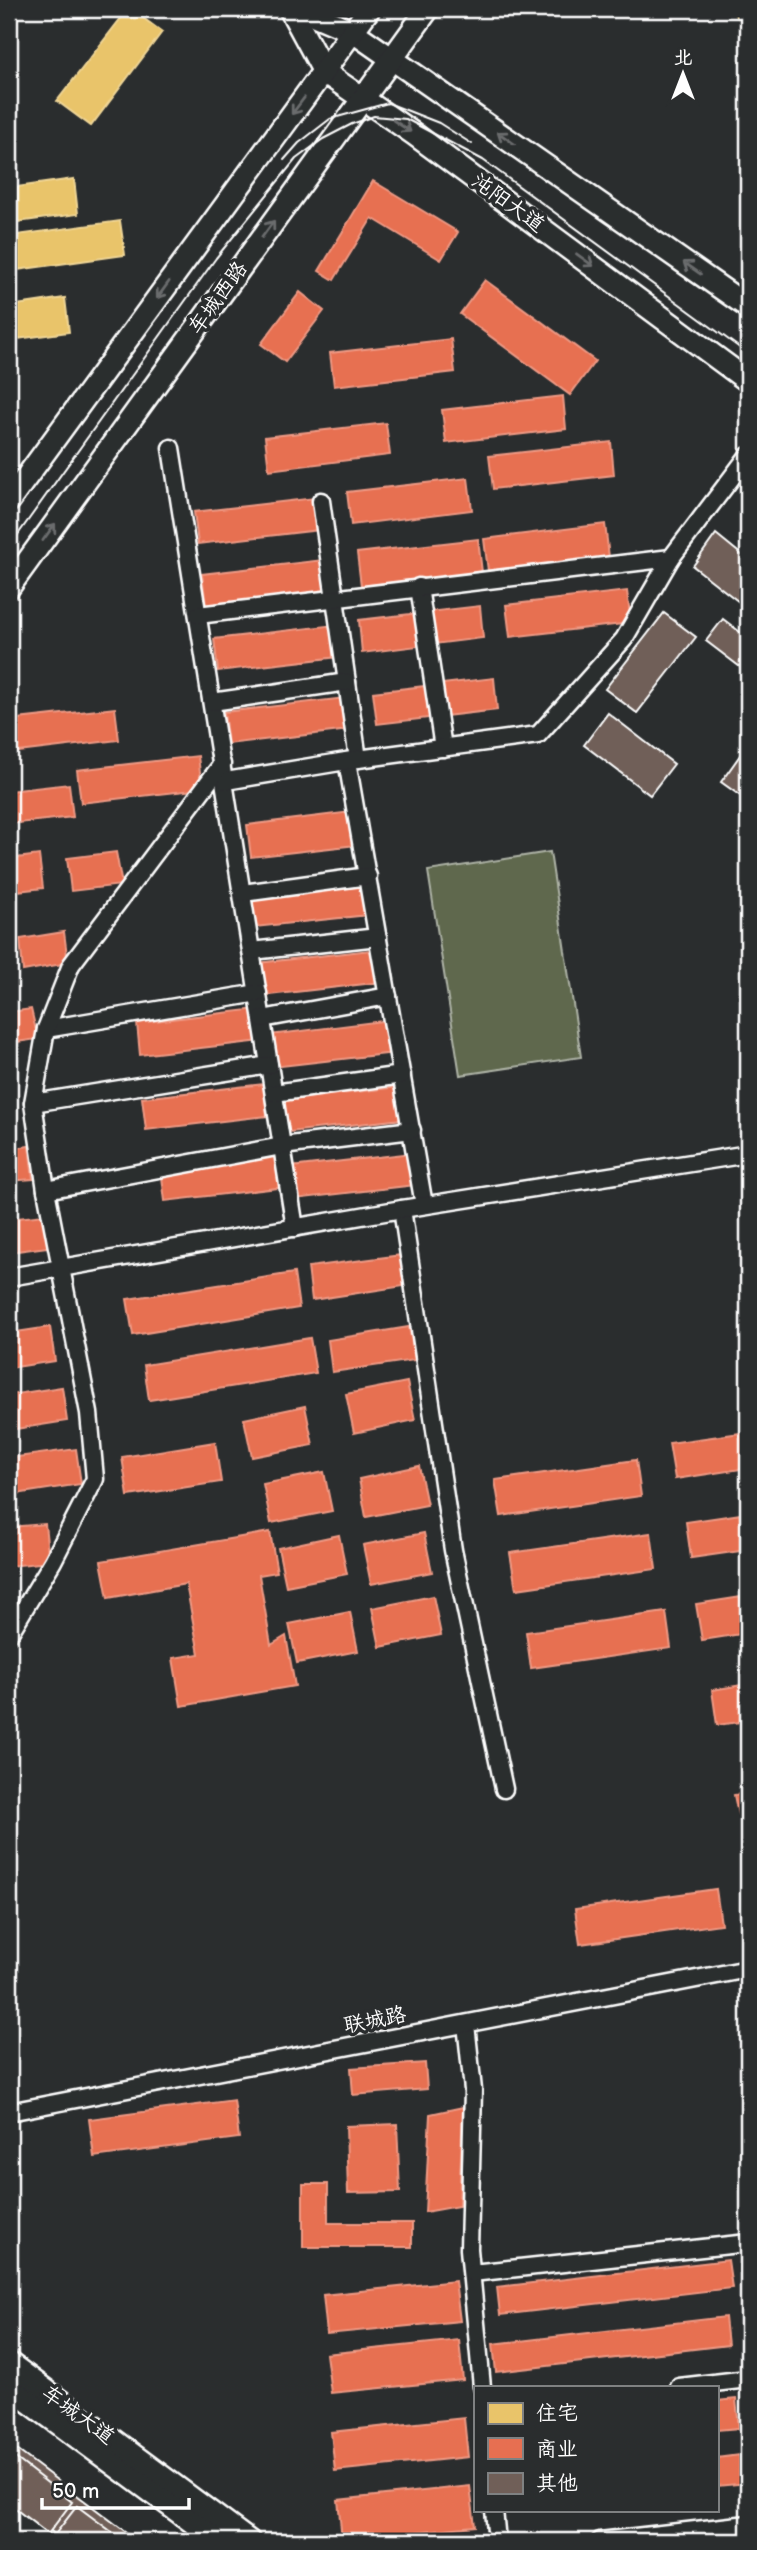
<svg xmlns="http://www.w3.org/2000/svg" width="757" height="2550" font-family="'Balsamiq Sans','LXGW WenKai TC',sans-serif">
<rect width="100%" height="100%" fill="#2a2d2e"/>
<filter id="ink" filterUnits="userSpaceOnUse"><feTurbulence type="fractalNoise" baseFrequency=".0143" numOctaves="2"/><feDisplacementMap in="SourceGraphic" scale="14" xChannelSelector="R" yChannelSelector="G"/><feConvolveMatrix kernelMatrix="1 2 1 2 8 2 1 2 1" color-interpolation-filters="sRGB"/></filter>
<g filter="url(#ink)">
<path fill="#5e674e" stroke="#aeb3a6" stroke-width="2" d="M550 852 581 1057 460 1075 428 871Z"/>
<g fill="#e9c46a" stroke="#f0d697" stroke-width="2">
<path d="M128 9H131L162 32 91 126 57 101Z"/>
<path d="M730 9H748V28Z"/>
<path d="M74 179 78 214 9 223V188Z"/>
<path d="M120 221 125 255 9 271V236Z"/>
<path d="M65 298 69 332 9 340V306Z"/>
</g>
<g fill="#e76f51" stroke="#ee9a85" stroke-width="2">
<path d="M373 181 458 232 441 260 372 218 334 280 319 271Z"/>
<path d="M485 280 595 361 570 395 460 314Z"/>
<path d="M300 292 324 311 285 362 261 344Z"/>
<path d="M451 339 455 372 334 386 330 353Z"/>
<path d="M563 396 566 429 446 443 442 410Z"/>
<path d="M386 423 390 455 269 470 265 437Z"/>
<path d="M611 442 614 475 493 489 489 456Z"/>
<path d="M468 478 472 510 351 525 347 492Z"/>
<path d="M315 498 319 530 198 544 194 512Z"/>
<path d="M605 524 609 557 488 571 484 539Z"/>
<path d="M478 539 482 572 361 586 357 553Z"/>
<path d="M323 560 327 592 206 606 202 574Z"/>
<path d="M627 591 631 623 510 637 506 605Z"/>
<path d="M480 606 483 638 362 653 359 620Z"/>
<path d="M335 625 338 657 218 671 214 639Z"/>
<path d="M494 678 497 710 377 724 373 692Z"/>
<path d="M345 698 349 730 228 744 224 712Z"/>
<path d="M115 708 119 740 9 753V720Z"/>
<path d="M198 756 202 789 81 803 77 770Z"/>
<path d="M69 784 73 817 9 824V791Z"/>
<path d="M351 812 356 845 251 857 247 825Z"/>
<path d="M116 852 122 885 71 891 67 858Z"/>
<path d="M39 855 43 888 9 892V859Z"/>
<path d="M364 882 368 915 255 927 251 895Z"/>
<path d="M64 932 68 963 23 971 20 939Z"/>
<path d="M379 949 382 982 261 996 258 963Z"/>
<path d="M31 1009 38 1039 9 1043V1012Z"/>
<path d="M257 1009 261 1041 140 1055 137 1023Z"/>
<path d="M390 1020 394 1053 273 1067 269 1035Z"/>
<path d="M13 1081 16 1113 9 1114V1082Z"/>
<path d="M264 1084 267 1116 146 1130 142 1098Z"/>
<path d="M398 1087 402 1119 281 1133 278 1101Z"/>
<path d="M29 1146 33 1179 9 1181V1149Z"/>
<path d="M412 1153 415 1185 295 1199 291 1167Z"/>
<path d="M282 1155 286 1187 165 1201 161 1169Z"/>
<path d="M44 1215 48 1247 9 1252V1219Z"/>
<path d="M402 1255 404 1286 312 1300 308 1267Z"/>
<path d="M294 1273 299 1308 133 1335 127 1299Z"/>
<path d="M50 1327 55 1361 9 1368V1333Z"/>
<path d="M409 1327 415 1360 332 1372 328 1340Z"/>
<path d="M310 1338 316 1373 149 1400 144 1365Z"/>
<path d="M407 1382 415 1420 354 1433 346 1394Z"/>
<path d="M62 1387 67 1421 9 1430V1395Z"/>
<path d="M305 1406 313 1445 252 1457 244 1419Z"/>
<path d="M748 1432V1468L675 1479 669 1443Z"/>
<path d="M215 1442 221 1482 128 1496 122 1457Z"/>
<path d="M76 1449 81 1484 9 1495V1458Z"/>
<path d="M636 1460 641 1496 501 1516 495 1480Z"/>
<path d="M419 1466 427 1505 366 1517 359 1479Z"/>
<path d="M324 1472 332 1511 271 1523 263 1484Z"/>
<path d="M748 1513V1550L691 1558 686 1522Z"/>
<path d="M45 1524 49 1562 9 1566V1527Z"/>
<path d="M270 1532 277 1572 259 1575 271 1645 286 1636 295 1686 181 1706 173 1658 199 1654 186 1584 108 1598 101 1561Z"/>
<path d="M424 1533 432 1572 371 1584 363 1545Z"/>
<path d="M651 1533 656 1569 516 1589 510 1553Z"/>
<path d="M339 1535 347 1574 286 1586 278 1548Z"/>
<path d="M433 1596 441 1635 380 1647 372 1608Z"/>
<path d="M748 1596V1633L702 1640 696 1604Z"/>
<path d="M350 1612 358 1651 297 1663 289 1624Z"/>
<path d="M666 1612 671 1648 531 1668 526 1632Z"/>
<path d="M748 1684V1721L717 1725 712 1690Z"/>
<path d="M748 1793V1812L738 1814 734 1795Z"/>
<path d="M716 1889 721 1924 580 1944 575 1909Z"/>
<path d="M425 2063 427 2089 353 2095 351 2068Z"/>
<path d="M234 2100 239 2138 94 2157 89 2119Z"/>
<path d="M463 2107 459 2206 425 2212 430 2114Z"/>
<path d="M397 2124 400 2192 348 2193 346 2126Z"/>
<path d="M303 2184H328V2223H412V2247H303Z"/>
<path d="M728 2260 732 2288 500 2315 497 2287Z"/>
<path d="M455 2281 460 2321 327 2334 323 2295Z"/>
<path d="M725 2317 728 2345 496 2372 493 2344Z"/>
<path d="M459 2340 463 2380 331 2393 326 2354Z"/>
<path d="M736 2399 739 2428 717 2430V2401Z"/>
<path d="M464 2418 468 2457 335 2471 331 2432Z"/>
<path d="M748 2454V2483L717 2486V2458Z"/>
<path d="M470 2486 475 2526 342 2539 338 2500Z"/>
</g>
<g fill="#705f58" stroke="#fff" stroke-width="2">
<path d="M716 534 748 560V609L693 566Z"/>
<path d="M664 613 696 637 637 713 605 689Z"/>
<path d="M723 619 748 638V673L706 641Z"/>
<path d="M608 713 674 764 650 795 584 745Z"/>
<path d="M748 744V788L742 797 721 782Z"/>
<path d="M9 2444 138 2541H64L9 2500Z"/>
<path d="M9 2453 72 2502 48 2534 9 2504Z"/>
<path d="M77 2506 124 2541H58L53 2537Z"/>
</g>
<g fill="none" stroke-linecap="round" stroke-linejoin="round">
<defs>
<g id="street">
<path d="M171 448 295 1228"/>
<path d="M321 501 358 759"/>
<path d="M419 587 443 748"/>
<path d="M198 615 671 558"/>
<path d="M212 702 347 682"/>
<path d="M347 761 424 1205"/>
<path d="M226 781 358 759 538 735 624 639 671 558 748 456"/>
<path d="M243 893 368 876"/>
<path d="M252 951 378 937"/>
<path d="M262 1019 388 996"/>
<path d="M46 1029 258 993"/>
<path d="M274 1093 402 1075"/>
<path d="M33 1103 269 1065"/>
<path d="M46 1190 282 1146 412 1130"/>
<path d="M402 1209 453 1550 504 1789"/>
<path d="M9 1277 402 1209 748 1154"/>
<path d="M9 1634 53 1561 95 1479 89 1413 46 1190 33 1103 46 1029 71 965 222 764"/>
<path d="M466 2024 473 2090 469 2249 482 2387"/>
<path d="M9 2112 748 1969"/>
<path d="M472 2273 748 2243"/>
<path d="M679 2387 748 2379"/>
<path d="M494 2510 497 2541"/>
<path d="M600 2541 748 2524"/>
</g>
<g id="secondary">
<path d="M290 9 324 72 414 134 748 381"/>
<path d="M300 9 352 31 748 307"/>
<path d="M9 501 369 9"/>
<path d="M9 587 428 9"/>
<path d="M9 2363 249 2541"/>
<path d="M9 2387 218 2541"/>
</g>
</defs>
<use href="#street" stroke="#fff" stroke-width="21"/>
<use href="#secondary" stroke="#fff" stroke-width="26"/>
<use href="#street" stroke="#2a2d2e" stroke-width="16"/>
<use href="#secondary" stroke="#2a2d2e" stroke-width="21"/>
<g stroke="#fff" stroke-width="2">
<path d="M284 160 299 143 330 119 388 103 439 123 472 144"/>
<path d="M9 547 216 258 296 159 323 139 352 124 374 116 406 119 483 160 748 354"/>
</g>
</g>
<defs><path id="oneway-shaft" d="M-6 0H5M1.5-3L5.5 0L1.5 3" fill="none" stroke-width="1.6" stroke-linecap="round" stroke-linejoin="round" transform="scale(1.75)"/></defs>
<g stroke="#6a6c6d">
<use href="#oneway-shaft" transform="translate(298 106) rotate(127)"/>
<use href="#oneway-shaft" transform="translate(402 126) rotate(33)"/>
<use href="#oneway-shaft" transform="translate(506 138) rotate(-145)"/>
<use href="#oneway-shaft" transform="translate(268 229) rotate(-54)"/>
<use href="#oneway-shaft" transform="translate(585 260) rotate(36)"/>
<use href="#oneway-shaft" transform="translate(692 268) rotate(-145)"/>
<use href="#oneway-shaft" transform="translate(163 290) rotate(126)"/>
<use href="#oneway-shaft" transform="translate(49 532) rotate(-54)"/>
</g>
</g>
<g text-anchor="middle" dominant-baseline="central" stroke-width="7" stroke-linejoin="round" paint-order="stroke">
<g font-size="21" fill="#fff" stroke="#2a2d2e">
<text transform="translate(508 203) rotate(36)">沌阳大道</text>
<text transform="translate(218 298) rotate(-54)">车城西路</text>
<text transform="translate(375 2020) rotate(-11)">联城路</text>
<text transform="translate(78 2415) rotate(36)">车城大道</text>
</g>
</g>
<rect width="757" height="2550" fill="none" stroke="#2a2d2e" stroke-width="35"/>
<rect x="18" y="18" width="722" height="2515" fill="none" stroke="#fff" stroke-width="2.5" filter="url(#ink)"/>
<rect x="474" y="2386" width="245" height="126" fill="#2a2d2e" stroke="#7f8182" stroke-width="2"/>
<rect x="488" y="2403" width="35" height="21" fill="#e9c46a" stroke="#7f8182" stroke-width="2"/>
<text x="536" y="2420" font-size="21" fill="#ffffff">住宅</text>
<rect x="488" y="2438" width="35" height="21" fill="#e76f51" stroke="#7f8182" stroke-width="2"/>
<text x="536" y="2456" font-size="21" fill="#ffffff">商业</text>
<rect x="488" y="2473" width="35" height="21" fill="#705f58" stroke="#7f8182" stroke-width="2"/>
<text x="536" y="2490" font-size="21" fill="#ffffff">其他</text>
<g transform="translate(683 74)" stroke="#2a2d2e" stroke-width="5" paint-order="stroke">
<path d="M0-5L12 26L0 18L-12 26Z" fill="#ffffff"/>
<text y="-10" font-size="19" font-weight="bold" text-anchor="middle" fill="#ffffff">北</text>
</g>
<path d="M42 2498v10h147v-10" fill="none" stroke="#ffffff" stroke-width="3.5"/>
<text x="52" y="2498" font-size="21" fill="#ffffff" stroke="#2a2d2e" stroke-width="5" paint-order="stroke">50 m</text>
</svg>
